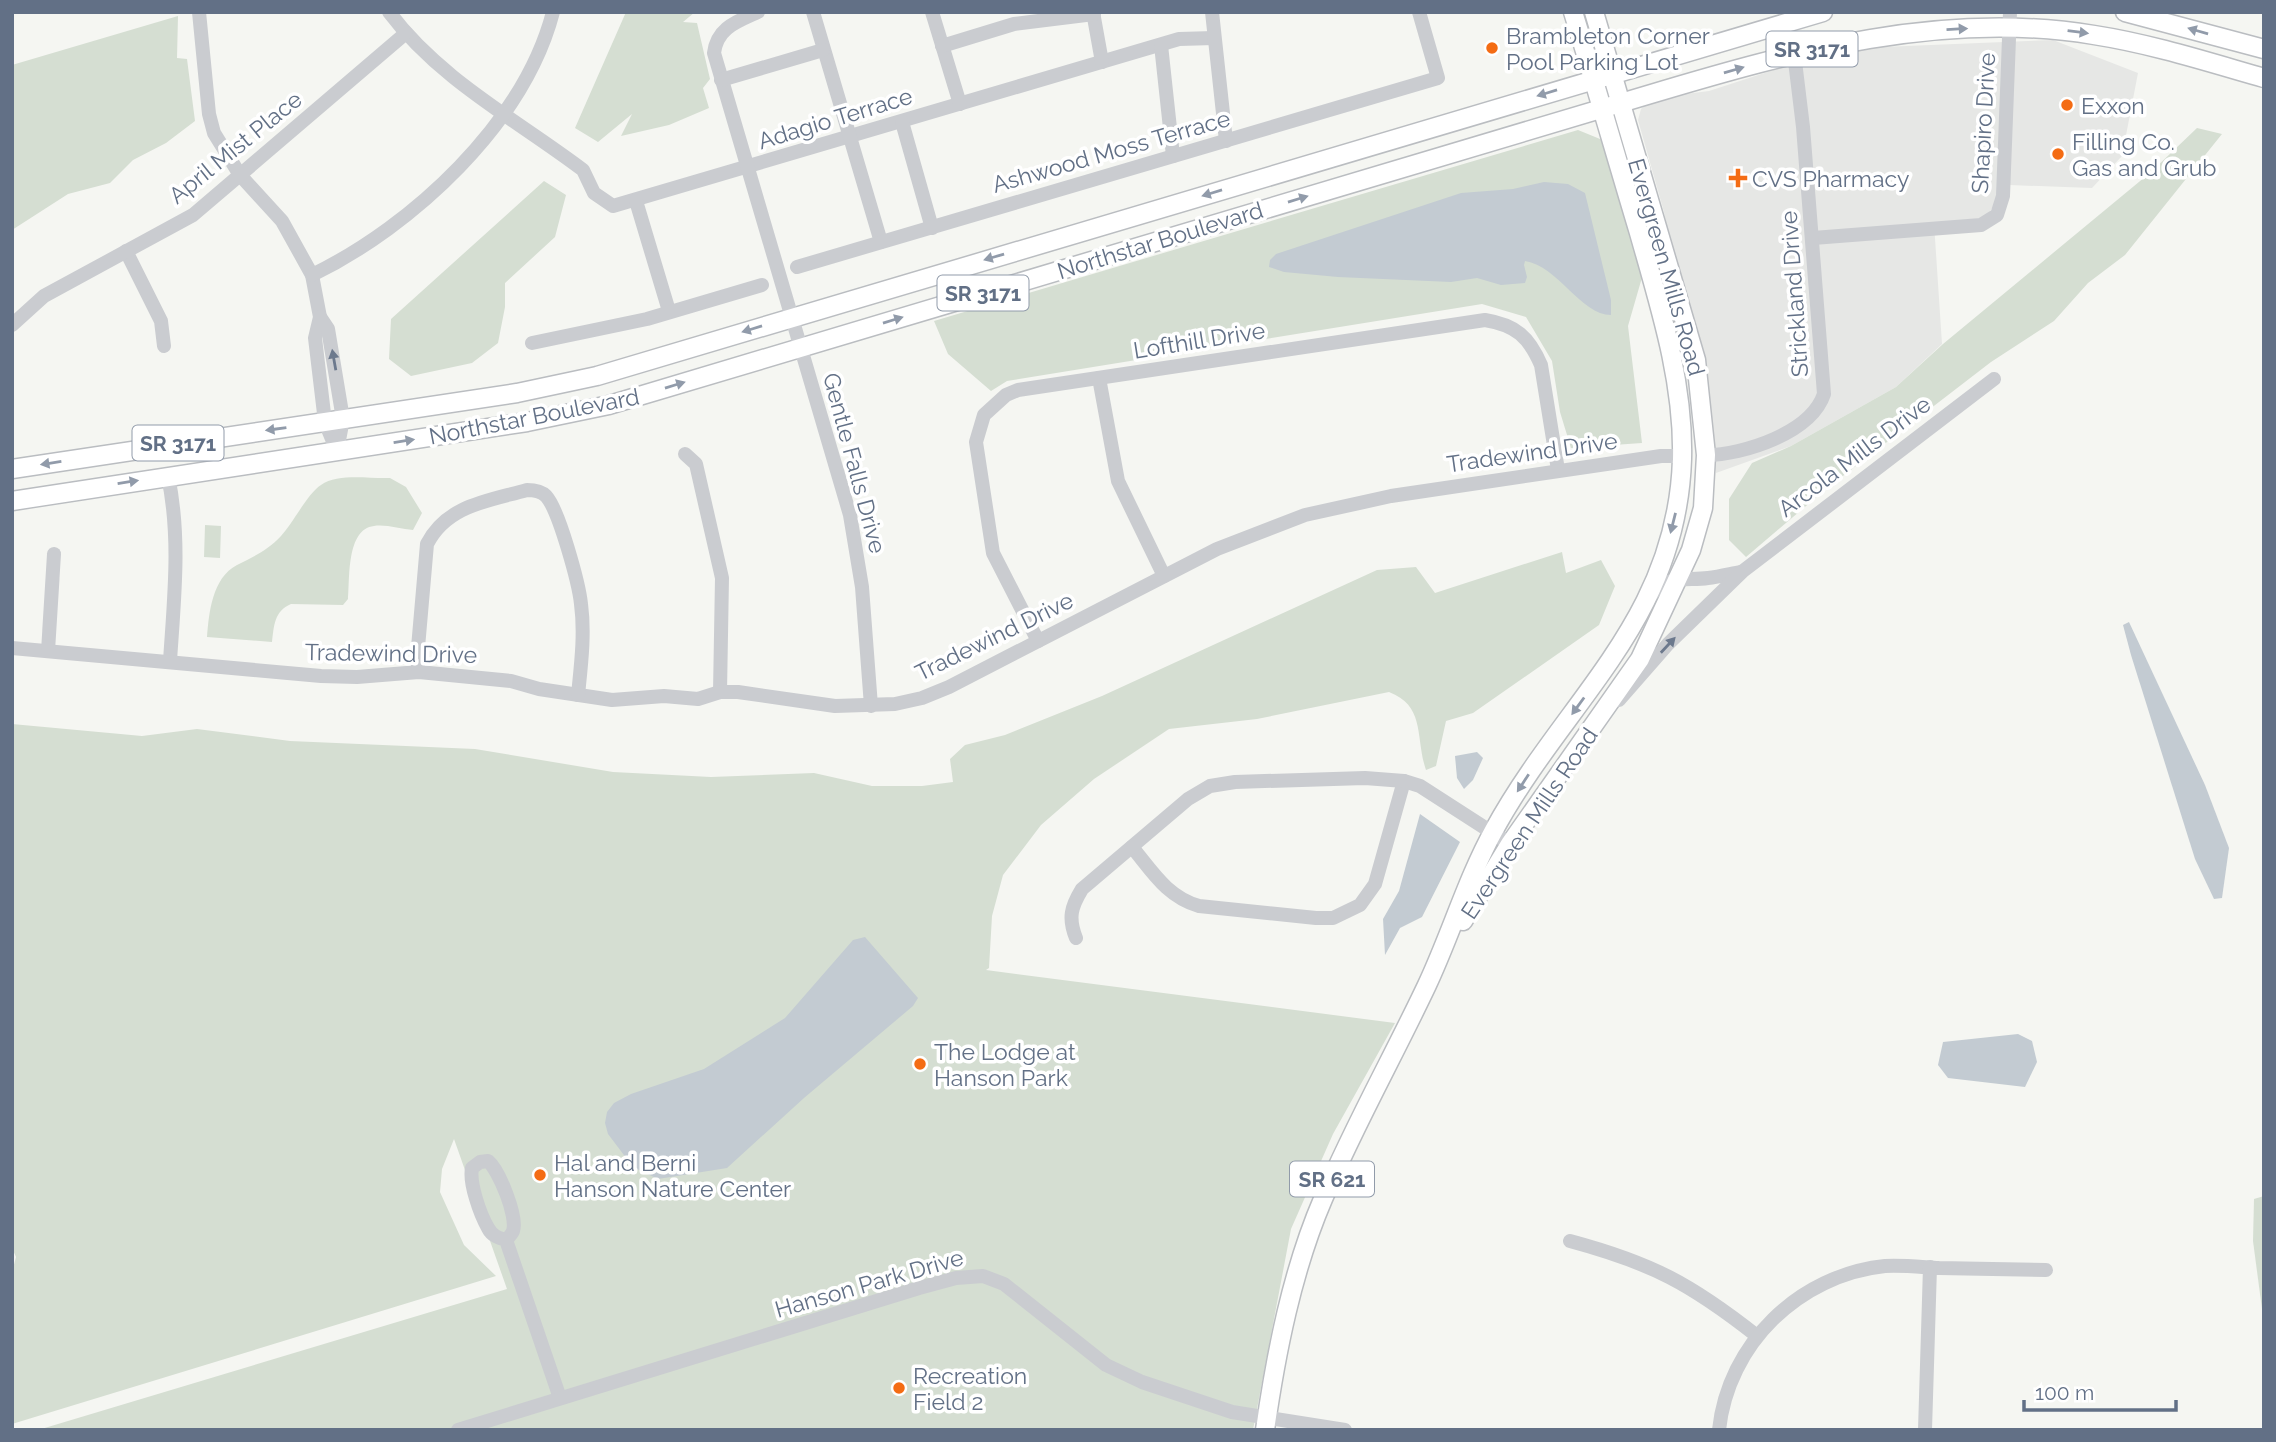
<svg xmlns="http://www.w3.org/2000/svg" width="2276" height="1442" font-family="Raleway,sans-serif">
<rect width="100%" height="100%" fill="#f5f6f2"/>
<path fill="#e6e7e5" d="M2053 40 2138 73 2122 156 2092 188 2009 185 1985 218 1934 223 1942 344 1896 387 1791 446 1716 473 1664 212 1638 120 1641 109 1649 101 1662 97 1709 91 1817 56 1858 48Z"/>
<g fill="#d5ded2">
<path d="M626 12H695L683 22 697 23 710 79 703 88 709 108 669 125 621 136 632 114 598 142 575 128Z"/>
<path d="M178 16 177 58 187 59 195 121 166 143 133 160 110 183 68 194 12 230V65Z"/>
<path d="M2197 128 2222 134 2125 255 2088 283 2054 321 1991 362 1826 489 1746 557 1729 540V499L1752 463 1791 446 1896 387 1943 344 2151 172Z"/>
<path d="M1578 130 1605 141 1643 274 1628 326 1642 443 1571 448 1560 412 1552 361 1526 317 1482 304 1007 381 991 391 948 354 934 321Z"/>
<path d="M544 181 566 195 555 237 505 283V307L498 343 472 363 411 376 389 359 391 319Z"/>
<path d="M390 478 406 487 422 513 413 530C401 529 385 524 374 526 346 529 350 580 348 599L343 605 291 604C274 611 274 626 272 642L207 637C209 613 212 578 237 565 253 557 268 550 281 536 293 523 308 493 321 485 338 473 369 479 390 478Z"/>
<path d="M205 525 221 526 220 558 204 557Z"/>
<path d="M1562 552 1566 573 1601 560 1615 586 1599 625 1473 713 1446 721 1436 766 1426 770C1415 738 1426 706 1389 692L1257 719 1169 729 1094 779 1041 825 1003 875 992 916 989 968 986 970 1395 1023 1333 1134 1291 1229 1253 1430H38L507 1289 454 1139 442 1169 440 1192 464 1245 496 1276 12 1424V1272L16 1257 12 1248V724L142 736 197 729 290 741 475 749 613 772 711 777 814 773 872 786H922L953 782 950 759 965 745 1005 735 1102 696 1377 570 1416 567 1435 593Z"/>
<path d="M2264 1196V1324L2253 1241 2254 1199Z"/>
</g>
<g fill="#c3cbd2">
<path d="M1544 182 1568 184 1585 193 1611 300V315C1581 315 1558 266 1525 261L1524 265 1527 277 1525 283 1501 285 1477 278 1451 282 1338 277 1284 272 1269 267 1270 260 1276 254 1461 193 1513 189Z"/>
<path d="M2129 622 2205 785 2229 848 2222 898 2214 899 2195 859 2131 655 2123 625Z"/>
<path d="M1477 752 1483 758 1473 780 1464 789 1457 778 1455 756Z"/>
<path d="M1420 814 1460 842 1422 917 1400 928 1385 955 1383 919 1399 891Z"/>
<path d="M865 937 918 998 913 1006 804 1098 727 1168 658 1179 633 1167 608 1134 605 1123 607 1112 614 1103 631 1094 704 1069 785 1018 853 940Z"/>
<path d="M2018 1034 2032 1041 2037 1062 2025 1087 1948 1078 1938 1065 1943 1042Z"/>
</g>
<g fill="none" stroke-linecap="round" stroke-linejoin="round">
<defs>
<g id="major">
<path d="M2125 12 2264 49"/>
<path d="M12 469 517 393 597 376 1823 12"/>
<path d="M12 501 527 422 609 405 1651 94C1795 51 1943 10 2094 35 2152 44 2208 62 2264 78"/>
<path d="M1463 921 1510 844 1640 659 1691 550 1703 508 1706 455 1696 360 1594 12"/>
<path d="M1265 1430C1276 1353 1292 1271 1323 1199 1354 1126 1393 1057 1427 985 1451 934 1467 879 1494 830 1565 700 1677 621 1682 459 1684 382 1660 307 1639 233 1617 160 1596 86 1573 12"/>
</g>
</defs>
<use href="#major" stroke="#babdc1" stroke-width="21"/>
<g stroke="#caccd0" stroke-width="14">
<path d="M199 12 209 114 214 133 240 175 282 221 312 275 320 317 315 338 325 422 337 451"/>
<path d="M389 12C440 80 517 120 583 170L594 193 613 206 1179 39 1214 38"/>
<path d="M758 12C736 22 717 28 714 53L850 515 862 587 871 706"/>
<path d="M813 12 881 242"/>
<path d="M932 12 960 104"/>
<path d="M1093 12 1102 62"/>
<path d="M1212 12 1226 141"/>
<path d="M1161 45 1173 156"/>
<path d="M942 46 1014 24 1094 14"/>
<path d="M721 80 823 50"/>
<path d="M902 122 932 228"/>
<path d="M636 201 669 311"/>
<path d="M1813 238 1981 225 1997 215 2003 196 2010 12"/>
<path d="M126 251 161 321 164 346"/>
<path d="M797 267 1438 78 1419 12"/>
<path d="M312 275C413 226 524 123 553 12"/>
<path d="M320 317 328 329 343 419 337 451"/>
<path d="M12 325 44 296 193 215 406 33"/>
<path d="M532 343 647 319 762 285"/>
<path d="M1099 378 1118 481 1164 576"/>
<path d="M685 454 696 464 722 578 720 692"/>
<path d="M1706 455C1743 455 1811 433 1824 394L1803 127 1794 53"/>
<path d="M168 476C181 538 174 599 170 661"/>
<path d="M1651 595C1666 575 1686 581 1708 578 1719 577 1730 574 1741 572"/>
<path d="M1038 641 993 553 976 442 984 415 1006 395 1018 390 1485 320C1516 325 1529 337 1541 365L1558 470"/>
<path d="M12 648 321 676 357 677 419 672 511 681 539 689 612 700 664 696 698 699 720 692H738L835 706 895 704 922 698 949 687 1217 549 1305 515 1391 496 1661 456H1682"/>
<path d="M48 651 54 554"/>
<path d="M419 672 417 659 427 544C447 505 488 501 527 490 534 490 541 491 546 496 559 510 579 584 581 604 585 634 581 665 578 695"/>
<path d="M1619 700 1668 644 1743 571 1994 379"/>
<path d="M1132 847C1152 871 1167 897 1199 906L1316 918H1333L1360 905 1375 884 1404 781"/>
<path d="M1076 938C1068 918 1071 907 1082 889L1188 799 1210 786 1235 782 1365 778 1404 781 1420 786 1510 844"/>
<path d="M506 1240C499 1238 492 1236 488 1228 480 1214 469 1183 472 1168L480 1162 488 1161C499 1170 518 1217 513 1231 512 1234 509 1237 506 1240L560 1398"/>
<path d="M1570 1241C1652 1263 1691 1284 1757 1336"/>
<path d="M458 1430 919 1288 956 1278 983 1276 1004 1284 1106 1365 1142 1382 1232 1412 1345 1430"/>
<path d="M1719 1430C1728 1344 1799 1275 1885 1266 1902 1265 1921 1267 1939 1268 1975 1269 2010 1269 2046 1270"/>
<path d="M1925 1430 1930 1267"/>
</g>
<use href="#major" stroke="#fff" stroke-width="18"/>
</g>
<defs><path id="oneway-solid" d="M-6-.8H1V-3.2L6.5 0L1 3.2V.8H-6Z" transform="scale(1.75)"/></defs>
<g fill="#919baa">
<use href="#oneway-solid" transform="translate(1957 29) rotate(-3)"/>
<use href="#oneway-solid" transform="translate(2198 31) rotate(-164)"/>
<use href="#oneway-solid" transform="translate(2078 32) rotate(7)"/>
<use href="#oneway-solid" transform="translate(1734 70) rotate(-16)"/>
<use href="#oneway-solid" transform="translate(1547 93) rotate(163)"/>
<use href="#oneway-solid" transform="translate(1212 193) rotate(163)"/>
<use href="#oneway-solid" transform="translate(1298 199) rotate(-17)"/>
<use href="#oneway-solid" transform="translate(994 257) rotate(164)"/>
<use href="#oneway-solid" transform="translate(893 320) rotate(-17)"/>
<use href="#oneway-solid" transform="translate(752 329) rotate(163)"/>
<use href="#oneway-solid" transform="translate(675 385) rotate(-17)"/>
<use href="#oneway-solid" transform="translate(276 429) rotate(172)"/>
<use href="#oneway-solid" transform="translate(404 441) rotate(-9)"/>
<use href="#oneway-solid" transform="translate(51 463) rotate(171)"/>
<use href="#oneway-solid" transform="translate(128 482) rotate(-9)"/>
<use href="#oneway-solid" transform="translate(1673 523) rotate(104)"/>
<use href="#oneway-solid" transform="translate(1578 706) rotate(126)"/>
<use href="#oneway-solid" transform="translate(1523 783) rotate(123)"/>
</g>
<g fill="#6c798d">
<use href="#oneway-solid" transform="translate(334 360) rotate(-100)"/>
<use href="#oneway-solid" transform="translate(1668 645) rotate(-47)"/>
</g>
<g fill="#f46c14" stroke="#fff" stroke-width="2.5">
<circle cx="1492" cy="48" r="7"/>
<circle cx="2067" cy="105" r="7"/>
<circle cx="2058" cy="154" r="7"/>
<path d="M1734.5 167.5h7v7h7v7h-7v7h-7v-7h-7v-7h7z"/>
<circle cx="920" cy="1064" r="7"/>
<circle cx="540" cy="1175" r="7"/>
<circle cx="899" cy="1388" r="7"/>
</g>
<g text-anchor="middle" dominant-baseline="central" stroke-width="7" stroke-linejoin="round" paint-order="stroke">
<g fill="#fff" stroke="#919baa" stroke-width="2">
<rect x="1766.5" y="31.5" width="91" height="35" rx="5"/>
<rect x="937.5" y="275.5" width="91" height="35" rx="5"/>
<rect x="132.5" y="425.5" width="91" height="35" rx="5"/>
<rect x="1290" y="1161.5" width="84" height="35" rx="5"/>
</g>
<g font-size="21" font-weight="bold" fill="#627086">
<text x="1812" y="49">SR 3171</text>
<text x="983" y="293">SR 3171</text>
<text x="178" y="443">SR 3171</text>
<text x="1332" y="1179">SR 621</text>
</g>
<g font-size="23" fill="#627086" stroke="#fff" text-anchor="start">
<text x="1506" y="35">Brambleton Corner<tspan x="1506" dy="26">Pool Parking Lot</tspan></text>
<text x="2081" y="105">Exxon</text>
<text x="2072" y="141">Filling Co.<tspan x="2072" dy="26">Gas and Grub</tspan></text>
<text x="1752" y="178">CVS Pharmacy</text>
<text x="934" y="1051">The Lodge at<tspan x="934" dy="26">Hanson Park</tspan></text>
<text x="554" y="1162">Hal and Berni<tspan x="554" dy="26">Hanson Nature Center</tspan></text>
<text x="913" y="1375">Recreation<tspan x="913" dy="26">Field 2</tspan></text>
</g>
<g font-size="23" fill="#627086" stroke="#fff">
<text transform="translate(835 118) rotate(-17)">Adagio Terrace</text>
<text transform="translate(1983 123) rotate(-87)">Shapiro Drive</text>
<text transform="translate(235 147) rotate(-39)">April Mist Place</text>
<text transform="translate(1111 151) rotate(-16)">Ashwood Moss Terrace</text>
<text transform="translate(1160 240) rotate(-17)">Northstar Boulevard</text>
<text transform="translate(1667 267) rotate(74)">Evergreen Mills Road</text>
<text transform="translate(1794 294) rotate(-94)">Strickland Drive</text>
<text transform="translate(1199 340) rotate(-9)">Lofthill Drive</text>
<text transform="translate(534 416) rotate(-11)">Northstar Boulevard</text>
<text transform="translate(1532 452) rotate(-8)">Tradewind Drive</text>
<text transform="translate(1854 456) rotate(-37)">Arcola Mills Drive</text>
<text transform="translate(855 463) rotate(75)">Gentle Falls Drive</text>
<text transform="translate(994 636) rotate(-26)">Tradewind Drive</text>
<text transform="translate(391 653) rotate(1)">Tradewind Drive</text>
<text transform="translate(1529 823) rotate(-56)">Evergreen Mills Road</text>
<text transform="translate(869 1283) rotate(-16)">Hanson Park Drive</text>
</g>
</g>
<rect width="2276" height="1442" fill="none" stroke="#627086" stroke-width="28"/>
<path d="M2024 1400v10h152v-10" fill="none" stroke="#627086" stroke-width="3.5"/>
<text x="2035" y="1400" font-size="21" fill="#627086" stroke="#ffffff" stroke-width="5" paint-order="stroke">100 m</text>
</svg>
